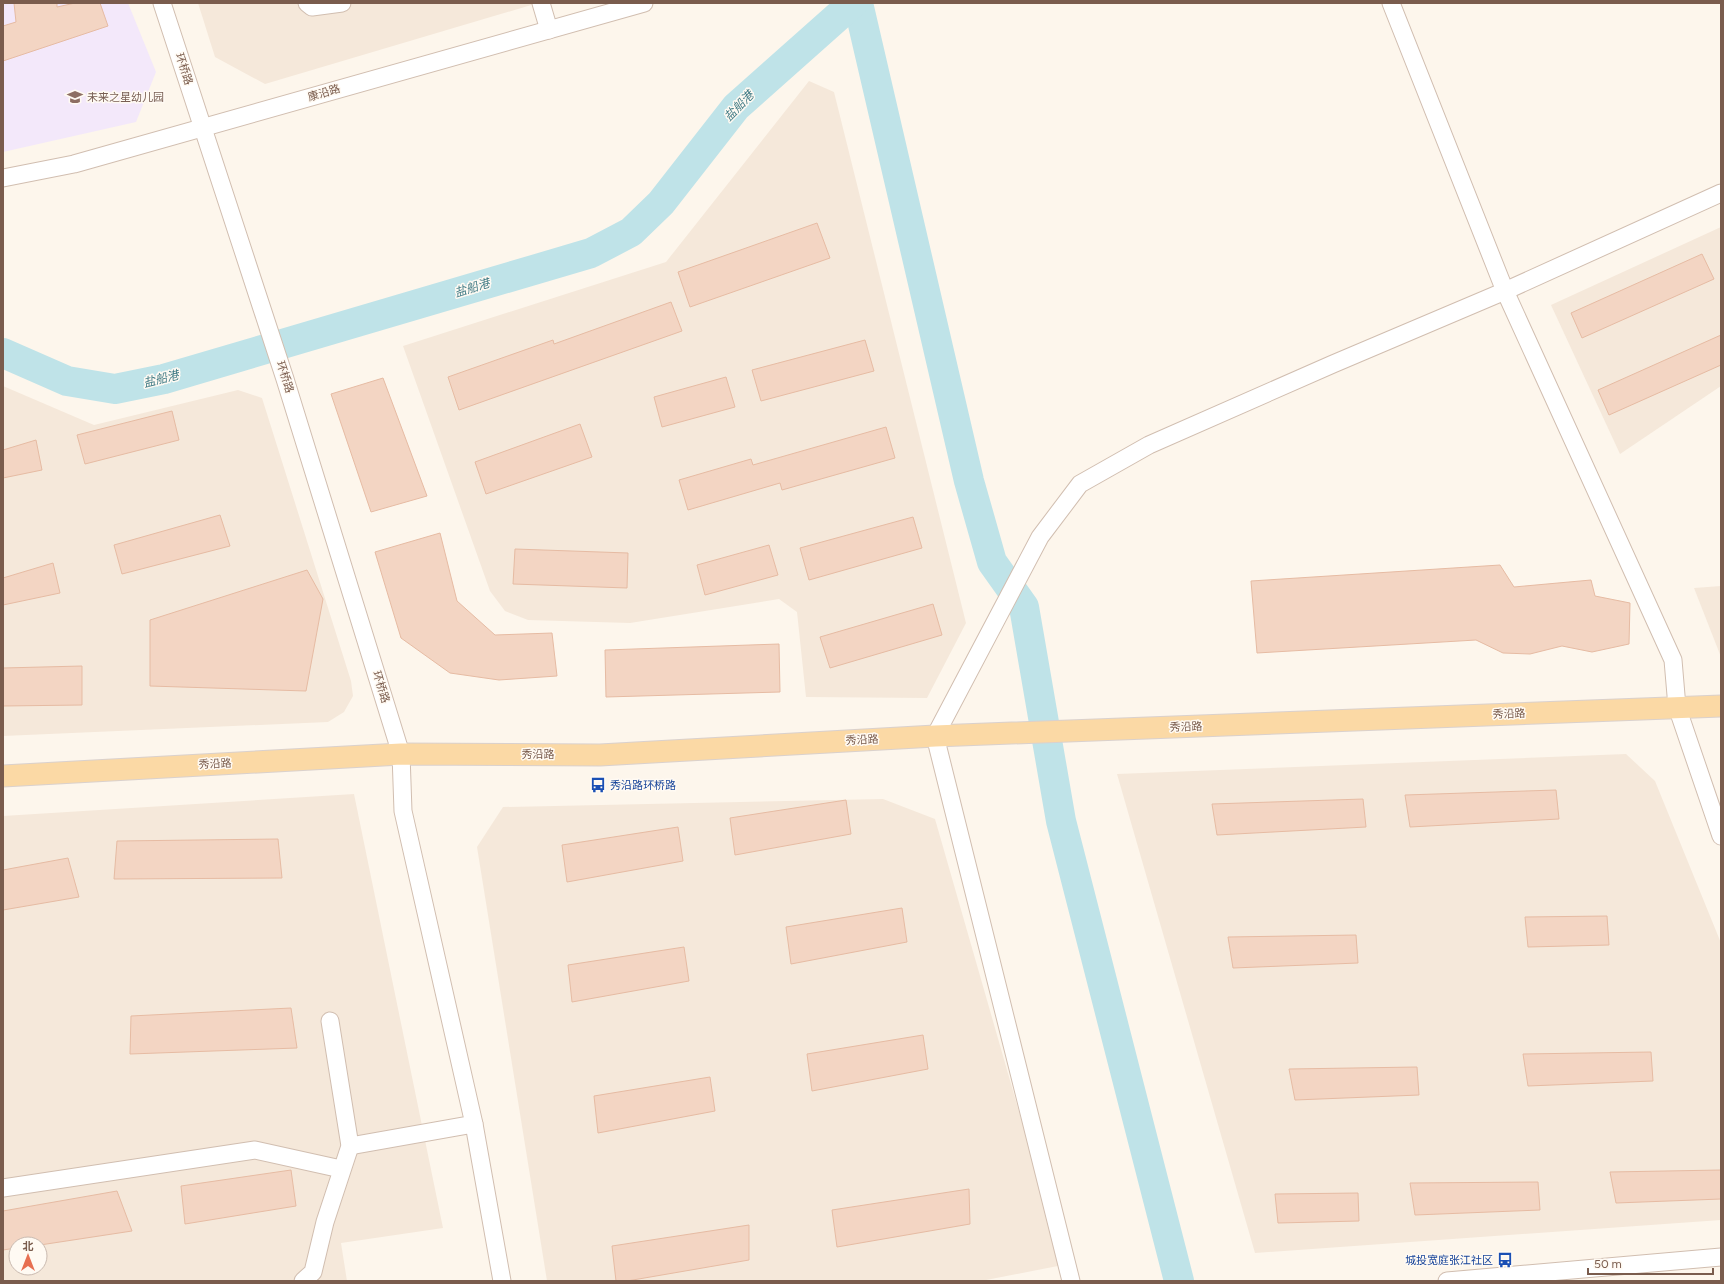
<svg xmlns="http://www.w3.org/2000/svg" width="1724" height="1284" font-family="Figtree,'Noto Sans SC',sans-serif">
<rect width="100%" height="100%" fill="#fdf6ec"/>
<g fill="#f5e8da" fill-rule="evenodd">
<path d="M198 3H538L265 84 215 57Z"/>
<path d="M809 81 834 92 966 623 927 698 806 697 797 612 779 599 630 623 528 620 505 611 490 591 403 346 666 262Z"/>
<path d="M1721 227V386L1620 454 1551 305Z"/>
<path d="M3 386 94 425 238 390 262 398 351 681 353 696 344 712 328 722 3 736Z"/>
<path d="M1721 586V657L1694 588Z"/>
<path d="M1626 754 1655 781 1721 943V1220L1255 1253 1117 774Z"/>
<path d="M354 794 443 1228 341 1243 347 1281H3V816ZM16 1244H40V1268H16Z"/>
<path d="M883 799 935 819 1063 1265 981 1281H547L477 847 503 807Z"/>
</g>
<path fill="#f3e8fa" d="M3 3H128L156 72 136 122 3 152Z"/>
<g fill="none" stroke-linecap="round" stroke-linejoin="round">
<g stroke="#bfe3e8" stroke-width="30">
<path d="M858 3 969 481 992 562 1024 607 1061 821 1179 1281"/>
<path d="M3 353 67 381 115 389 164 379 591 253 631 232 661 203 736 107 853 3"/>
</g>
</g>
<g fill="#f3d5c3" stroke="#e6bba3">
<path d="M14 3H57V7L75 3H100L108 26 3 61V26L16 22Z"/>
<path d="M817 223 830 258 690 307 678 272Z"/>
<path d="M1702 254 1714 279 1582 338 1571 313Z"/>
<path d="M671 302 682 331 459 410 448 377 553 340 554 344Z"/>
<path d="M1721 335V365L1609 415 1598 390Z"/>
<path d="M865 340 874 371 761 401 752 370Z"/>
<path d="M726 377 735 407 662 427 654 397Z"/>
<path d="M383 378 427 496 371 512 331 394Z"/>
<path d="M172 411 179 440 85 464 77 435Z"/>
<path d="M580 424 592 457 486 494 475 462Z"/>
<path d="M886 427 895 458 782 490 780 483 688 510 679 480 751 459 753 465Z"/>
<path d="M36 440 42 470 3 478V450Z"/>
<path d="M220 515 230 546 122 574 114 545Z"/>
<path d="M913 517 922 548 809 580 800 548Z"/>
<path d="M440 533 457 601 495 635 552 633 557 676 499 680 450 673 401 638 375 552Z"/>
<path d="M769 545 778 575 705 595 697 565Z"/>
<path d="M515 549 628 553 627 588 513 584Z"/>
<path d="M53 563 60 593 3 605V578Z"/>
<path d="M1500 565 1514 587 1591 580 1595 596 1630 603 1629 644 1592 652 1562 646 1530 654 1503 653 1476 640 1257 653 1251 581Z"/>
<path d="M307 570 323 599 306 691 150 686V620Z"/>
<path d="M933 604 942 635 830 668 820 637Z"/>
<path d="M779 644 780 692 606 697 605 650Z"/>
<path d="M82 666V705L3 706V668Z"/>
<path d="M1556 790 1559 819 1410 827 1405 795Z"/>
<path d="M1363 799 1366 827 1217 835 1212 804Z"/>
<path d="M846 800 851 834 735 855 730 818Z"/>
<path d="M678 827 683 861 567 882 562 845Z"/>
<path d="M278 839 282 878 114 879 117 841Z"/>
<path d="M68 858 79 897 3 910V870Z"/>
<path d="M902 908 907 942 791 964 786 927Z"/>
<path d="M1607 916 1609 945 1528 947 1525 917Z"/>
<path d="M1356 935 1358 963 1233 968 1228 937Z"/>
<path d="M684 947 689 981 572 1002 568 965Z"/>
<path d="M291 1008 297 1048 130 1054 131 1016Z"/>
<path d="M923 1035 928 1069 812 1091 807 1054Z"/>
<path d="M1651 1052 1653 1081 1528 1086 1523 1054Z"/>
<path d="M1417 1067 1419 1095 1295 1100 1289 1069Z"/>
<path d="M710 1077 715 1111 598 1133 594 1096Z"/>
<path d="M291 1170 296 1206 185 1224 181 1186Z"/>
<path d="M1721 1170V1199L1616 1203 1610 1172Z"/>
<path d="M1538 1182 1540 1210 1415 1215 1410 1183Z"/>
<path d="M969 1189 970 1224 837 1247 832 1210Z"/>
<path d="M117 1191 132 1231 40 1245 16 1244V1248L3 1250V1211Z"/>
<path d="M1358 1193 1359 1221 1278 1223 1275 1194Z"/>
<path d="M749 1225V1260L627 1281H616L612 1246Z"/>
</g>
<g fill="none" stroke-linecap="round" stroke-linejoin="round">
<defs>
<g id="minor">
<path d="M162 3 285 379 401 754 403 811 474 1124 502 1281"/>
<path d="M307 3 312 7 342 3"/>
<path d="M541 3 549 30"/>
<path d="M1391 3 1505 291 1673 660 1677 707 1721 836"/>
<path d="M3 178 74 164 644 3"/>
<path d="M350 1146 474 1124"/>
<path d="M3 1188 255 1150 341 1169"/>
<path d="M303 1281 313 1272 325 1222 350 1146 330 1021"/>
<path d="M1071 1281 935 736 1040 537 1080 484 1149 445 1333 364 1505 291 1721 193"/>
<path d="M1447 1281 1721 1257"/>
</g>
<path id="major" d="M3 776 401 754 600 755 935 736 1721 706"/>
</defs>
<use href="#minor" stroke="#d1beb0" stroke-width="19"/>
<use href="#major" stroke="#dad1cd" stroke-width="23"/>
<use href="#minor" stroke="#fff" stroke-width="17"/>
<use href="#major" stroke="#fbd9a5" stroke-width="21"/>
</g>
<defs>
<symbol id="school-bare" viewBox="-9 -9 18 18"><path d="M0-5L7-2L0 1L-7-2ZM-4 1L0 2.5L4 1V4Q0 6-4 4Z" fill="#8d6e63" stroke="#fffaf3" stroke-width="2.5" paint-order="stroke"/></symbol>
<symbol id="bus-bare" viewBox="-9 -9 18 18"><path d="M-5-6H5V4H4V6H2V4H-2V6H-4V4H-5ZM-3.5-4V0h7V-4ZM-3.5 1.2v1.5H-2V1.2ZM2 1.2v1.5H3.5V1.2Z" fill="#1a4fb4" stroke="#fffaf3" stroke-width="2.5" paint-order="stroke"/></symbol>
</defs>
<g fill-rule="evenodd">
<use href="#school-bare" x="64" y="86" width="22" height="22"/>
<use href="#bus-bare" x="587" y="774" width="22" height="22"/>
<use href="#bus-bare" x="1494" y="1249" width="22" height="22"/>
</g>
<g text-anchor="middle" dominant-baseline="central" stroke-width="3" stroke-linejoin="round" paint-order="stroke">
<g font-size="11" fill="#7a5c4d" stroke="#fffaf3">
<text transform="translate(184 69) rotate(72)">环桥路</text>
<text transform="translate(324 93) rotate(-16)">康沿路</text>
<text transform="translate(285 377) rotate(72)">环桥路</text>
<text transform="translate(381 687) rotate(73)">环桥路</text>
<text transform="translate(1509 714) rotate(-2)">秀沿路</text>
<text transform="translate(1186 727) rotate(-2)">秀沿路</text>
<text transform="translate(862 740) rotate(-3)">秀沿路</text>
<text x="538" y="754">秀沿路</text>
<text transform="translate(215 764) rotate(-3)">秀沿路</text>
</g>
<g font-size="11" fill="#785e54" stroke="#fffaf3" text-anchor="start">
<text x="87" y="97">未来之星幼儿园</text>
</g>
<g font-size="11" fill="#164399" stroke="#fffaf3" text-anchor="start">
<text x="610" y="785">秀沿路环桥路</text>
<text x="1493" y="1260" text-anchor="end">城投宽庭张江社区</text>
</g>
<g font-size="12" font-style="italic" fill="#437c86" stroke="#fffaf3">
<text transform="translate(739 106) rotate(-46)">盐船港</text>
<text transform="translate(472 288) rotate(-17)">盐船港</text>
<text transform="translate(161 379) rotate(-14)">盐船港</text>
</g>
</g>
<rect width="1724" height="1284" fill="none" stroke="#7a5c4d" stroke-width="8"/>
<g transform="translate(28 1256)"><circle r="19" fill="#fffaf3" stroke="#cabbb1"/>
<path d="M0-3L7 15L0 10L-7 15Z" fill="#e76f51"/>
<text y="-6" font-size="11" font-weight="bold" text-anchor="middle" fill="#7a5c4d">北</text>
</g>
<path d="M1588 1268v6h125v-6" fill="none" stroke="#7a5c4d" stroke-width="2"/>
<text x="1594" y="1268" font-size="12" fill="#7a5c4d" stroke="#fffaf3" stroke-width="3" paint-order="stroke">50 m</text>
</svg>
